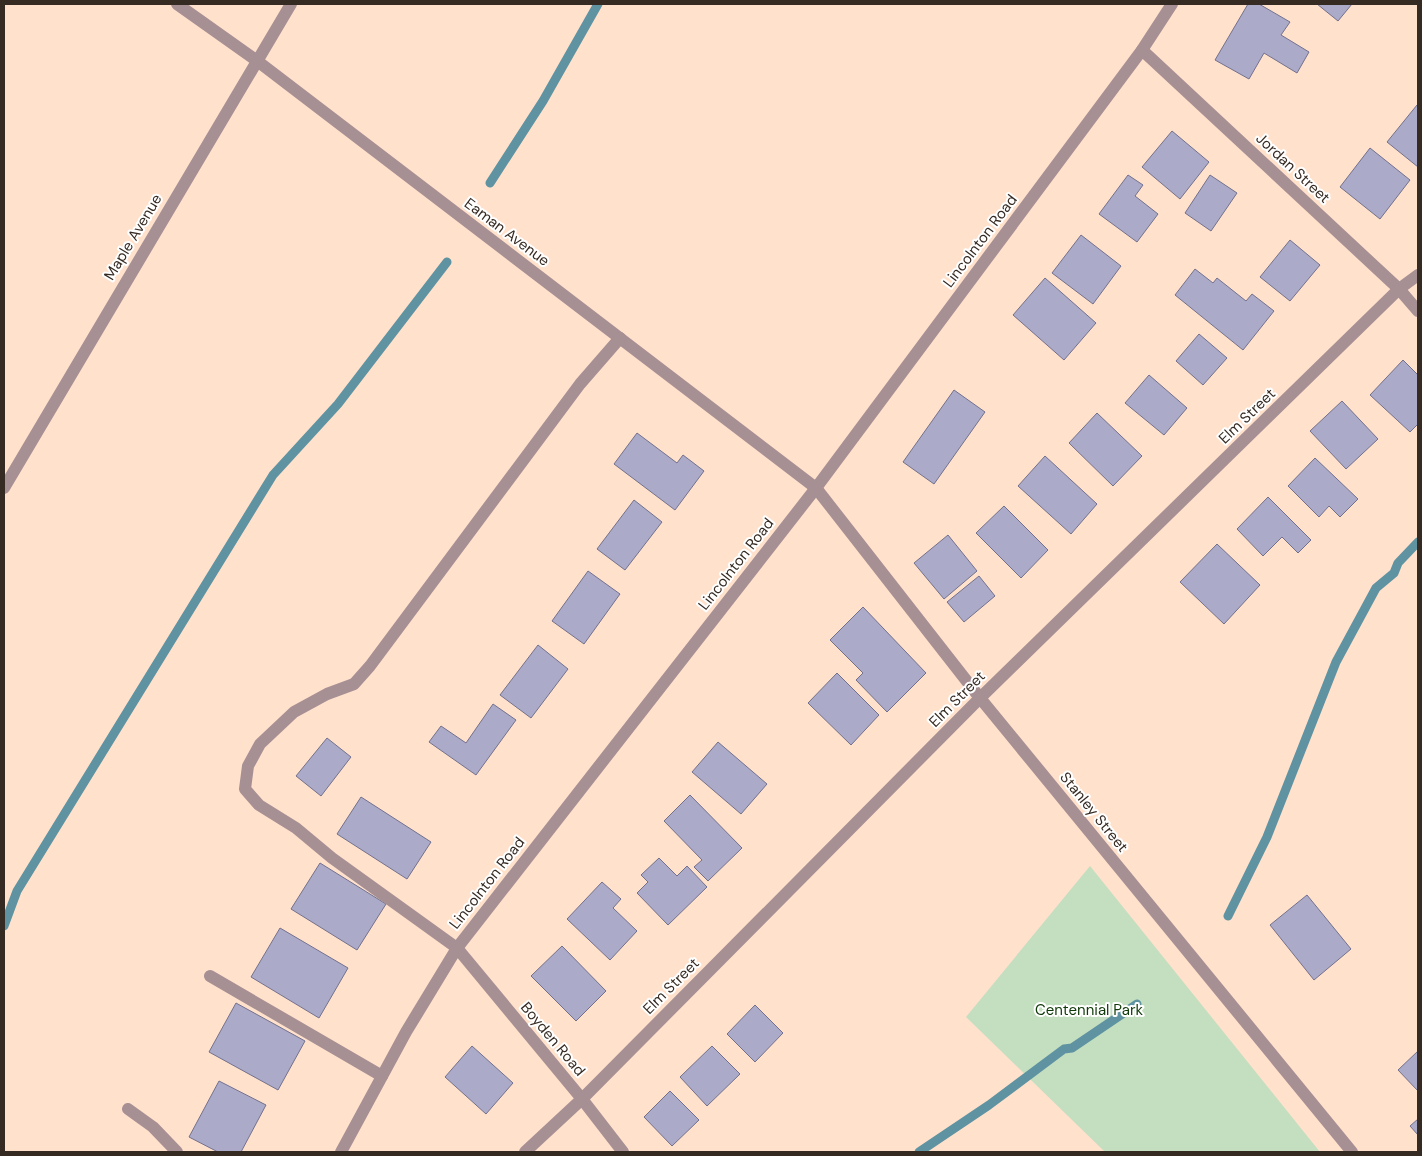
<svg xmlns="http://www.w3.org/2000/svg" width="1422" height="1156" font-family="'DM Sans',sans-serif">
<rect width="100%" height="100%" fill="#ffe1cc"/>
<path fill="#c4dec0" d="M1090 866 1320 1152H1105L966 1017Z"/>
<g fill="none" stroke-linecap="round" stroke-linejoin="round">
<g stroke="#5f93a1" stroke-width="9">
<path d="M490 183 543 101 598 4"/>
<path d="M1228 916 1267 837 1336 662 1376 588 1394 573 1398 563 1418 542"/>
<path d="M4 926 17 891 273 475 338 404 447 262"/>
<path d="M919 1152 989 1105 1064 1049 1072 1048 1137 1004"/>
</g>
</g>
<g fill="#acaac9" stroke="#72718d">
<path d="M1248 4H1259L1290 22 1281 35 1309 52 1297 73 1264 53 1249 79 1215 60Z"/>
<path d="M1317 4H1352L1338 21Z"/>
<path d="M1417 105 1418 106V167L1387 142Z"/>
<path d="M1172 131 1209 162 1180 199 1142 167Z"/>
<path d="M1370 148 1410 180 1380 219 1340 187Z"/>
<path d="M1128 175 1143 185 1135 196 1158 214 1137 242 1099 214Z"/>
<path d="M1210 175 1237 193 1211 231 1185 213Z"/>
<path d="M1081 235 1121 266 1093 304 1052 273Z"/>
<path d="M1290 240 1320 265 1290 301 1260 277Z"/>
<path d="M1195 269 1213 283 1217 278 1246 301 1252 294 1274 311 1243 350 1175 295Z"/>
<path d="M1045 278 1096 323 1064 360 1013 315Z"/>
<path d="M1199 334 1227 358 1203 385 1176 361Z"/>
<path d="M1403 360 1418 375V424L1410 432 1370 395Z"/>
<path d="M1149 375 1187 408 1164 435 1125 403Z"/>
<path d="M954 390 985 412 934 484 903 462Z"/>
<path d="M1342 401 1378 439 1346 469 1310 431Z"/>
<path d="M1097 413 1142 456 1113 486 1069 443Z"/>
<path d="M637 433 677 463 683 455 704 471 675 510 614 464Z"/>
<path d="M1045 456 1097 504 1071 534 1018 486Z"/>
<path d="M1315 458 1358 499 1340 517 1329 506 1319 517 1288 486Z"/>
<path d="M1268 497 1311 540 1298 553 1282 537 1263 556 1237 529Z"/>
<path d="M634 500 662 522 625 570 597 549Z"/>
<path d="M1004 506 1048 550 1021 578 976 533Z"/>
<path d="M948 535 977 571 944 599 914 563Z"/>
<path d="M1217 544 1260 585 1224 624 1180 582Z"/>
<path d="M588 571 620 594 584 644 552 621Z"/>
<path d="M979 576 995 596 964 622 947 602Z"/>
<path d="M863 607 926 673 887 712 856 680 863 673 830 640Z"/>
<path d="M538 645 568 669 531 718 500 695Z"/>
<path d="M837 673 879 715 851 745 808 703Z"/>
<path d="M493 704 516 720 476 775 429 742 441 726 466 743Z"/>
<path d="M327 738 351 757 321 796 296 776Z"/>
<path d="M718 742 767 784 741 814 692 772Z"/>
<path d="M690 795 742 848 708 881 694 867 702 860 664 821Z"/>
<path d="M361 797 431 842 407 879 337 834Z"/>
<path d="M659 858 677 876 687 866 707 887 668 925 637 893 648 882 641 875Z"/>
<path d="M320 863 386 904 357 950 291 909Z"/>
<path d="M602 882 621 899 613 908 637 931 610 960 567 919Z"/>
<path d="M1307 895 1351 949 1314 980 1270 925Z"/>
<path d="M280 928 348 968 319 1018 251 977Z"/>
<path d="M562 946 606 991 576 1021 531 976Z"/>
<path d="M236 1003 305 1041 278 1090 209 1052Z"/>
<path d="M755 1005 783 1033 755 1062 727 1034Z"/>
<path d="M472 1046 513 1083 486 1114 445 1077Z"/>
<path d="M712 1046 740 1074 707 1106 680 1077Z"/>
<path d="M1418 1051V1091L1398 1070Z"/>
<path d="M219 1081 266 1105 241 1152H218L189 1137Z"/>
<path d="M670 1091 699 1120 672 1146 644 1117Z"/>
<path d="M1418 1119V1135L1410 1126Z"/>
</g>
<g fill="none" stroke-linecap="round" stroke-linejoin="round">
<g stroke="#a69094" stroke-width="12">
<path d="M177 4 256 60 816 488 980 698 1352 1152"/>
<path d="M1142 50 1399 289 1418 311"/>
<path d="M620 338 580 384 370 666 354 684 327 694 294 712 260 744 248 766 245 789 259 805 296 828 332 858 457 948 582 1099 623 1152"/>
<path d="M4 488 291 4"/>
<path d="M210 976 382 1076"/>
<path d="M128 1109 153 1127 177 1152"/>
<path d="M341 1152 406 1032 457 948 816 488 1142 50 1172 4"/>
<path d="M525 1152 582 1099 980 698 1399 289 1418 275"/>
</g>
</g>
<g text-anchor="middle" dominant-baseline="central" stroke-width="4" stroke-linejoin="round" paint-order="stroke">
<g font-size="15" fill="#362b23" stroke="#fff">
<text transform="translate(1293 168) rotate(43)">Jordan Street</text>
<text transform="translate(507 232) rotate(37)">Eaman Avenue</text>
<text transform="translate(133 237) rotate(-59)">Maple Avenue</text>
<text transform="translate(980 241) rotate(-53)">Lincolnton Road</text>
<text transform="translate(1247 416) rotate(-44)">Elm Street</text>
<text transform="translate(736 564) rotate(-52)">Lincolnton Road</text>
<text transform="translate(957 699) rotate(-45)">Elm Street</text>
<text transform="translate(1094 812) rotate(51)">Stanley Street</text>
<text transform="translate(487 883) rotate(-52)">Lincolnton Road</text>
<text transform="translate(671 986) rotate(-45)">Elm Street</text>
<text transform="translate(553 1039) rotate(50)">Boyden Road</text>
</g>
<g font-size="15" fill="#0f3908" stroke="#fff">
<text x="1089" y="1010">Centennial Park</text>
</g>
</g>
<rect width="1422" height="1156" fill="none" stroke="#362b23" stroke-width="10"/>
</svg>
